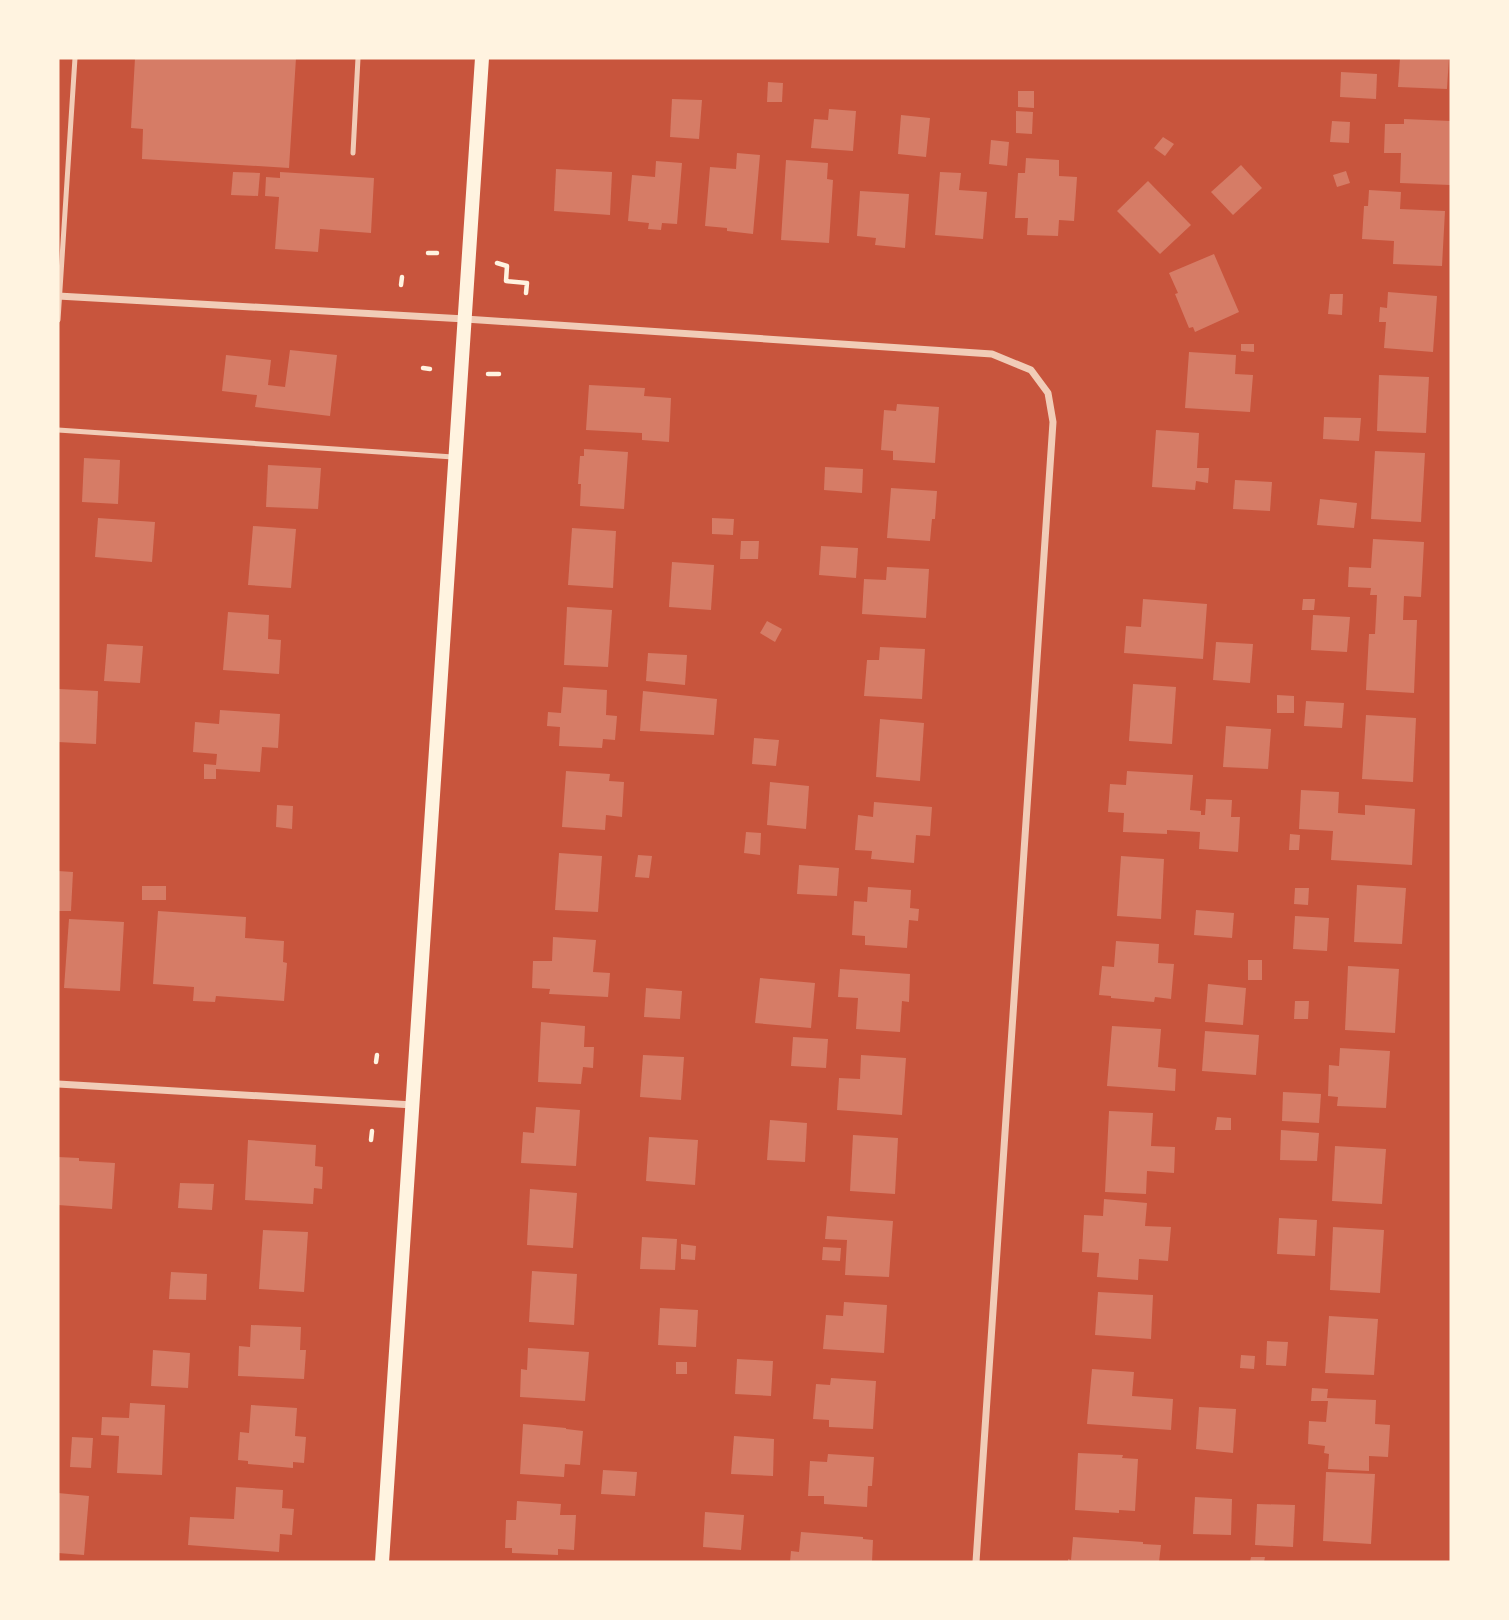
<svg xmlns="http://www.w3.org/2000/svg" width="1509" height="1620" font-family="'Alegreya Sans',sans-serif">
<rect width="100%" height="100%" fill="#c8553d"/>
<g fill="#d67c66">
<path d="M135 58H296L289 168 142 159 143 129 131 128Z"/>
<path d="M1400 58H1449L1447 89 1398 87Z"/>
<path d="M1341 72 1377 74 1376 99 1340 97Z"/>
<path d="M768 82 783 83 782 102H767Z"/>
<path d="M1018 91H1034V108L1018 107Z"/>
<path d="M672 99 702 100 699 139 670 137Z"/>
<path d="M829 109 856 111 853 151 811 148 814 119 828 120Z"/>
<path d="M1016 111 1033 112 1032 134 1016 133Z"/>
<path d="M901 115 930 118 926 157 898 154Z"/>
<path d="M1404 119 1451 121 1450 185 1400 183 1401 153H1384L1385 124H1404Z"/>
<path d="M1332 121 1350 122 1349 143 1330 142Z"/>
<path d="M1163 137 1174 144 1165 156 1154 148Z"/>
<path d="M991 140 1009 142 1007 166 989 164Z"/>
<path d="M737 153 760 155 753 234 727 231V228L705 226 710 167 736 169Z"/>
<path d="M1026 158 1059 160V176L1077 177 1074 221 1059 220 1058 236 1027 235 1028 218H1015L1018 173H1025Z"/>
<path d="M786 160 828 163 827 179 833 180 829 243 781 240Z"/>
<path d="M656 161 682 163 677 224 662 223 661 230 648 229 649 223 628 221 632 175 655 177Z"/>
<path d="M1241 165 1262 188 1233 215 1211 192Z"/>
<path d="M556 169 612 172 610 215 554 211Z"/>
<path d="M1346 171 1350 183 1337 187 1333 175Z"/>
<path d="M233 172 260 173 258 196 231 195Z"/>
<path d="M280 172 374 178 371 233 320 229 318 252 275 249 279 197 265 196 266 177 280 178Z"/>
<path d="M940 172 961 173 959 190 987 192 983 239 935 235Z"/>
<path d="M1148 181 1191 225 1160 254 1117 211Z"/>
<path d="M1369 190 1401 192 1400 209 1445 211 1442 266 1393 264 1394 241 1362 239 1364 206H1368Z"/>
<path d="M860 191 909 194 905 248 875 245 876 238 857 236Z"/>
<path d="M1214 254 1239 312 1195 332 1193 327 1189 328 1175 294 1178 293 1169 273Z"/>
<path d="M1388 292 1437 296 1433 352 1384 348 1386 322H1379L1380 307 1387 308Z"/>
<path d="M1330 294H1343L1342 315 1328 314Z"/>
<path d="M1241 344H1254V352L1241 351Z"/>
<path d="M290 350 337 355 330 416 255 407 257 395 222 391 226 355 271 360 268 385 285 387Z"/>
<path d="M1189 352 1236 355 1235 374 1253 375 1250 412 1185 408Z"/>
<path d="M1379 375 1429 377 1426 433 1377 431Z"/>
<path d="M589 385 645 388 644 396 671 398 669 442 642 440V433L586 430Z"/>
<path d="M897 404 939 407 935 463 893 460V451L881 450 884 410 896 411Z"/>
<path d="M1324 417 1361 418 1359 441 1323 439Z"/>
<path d="M1156 430 1199 433 1197 468H1209L1208 483 1196 481 1195 490 1152 487Z"/>
<path d="M584 449 628 452 624 509 580 506 581 484H578L580 456H584Z"/>
<path d="M1375 451 1425 453 1421 522 1371 519Z"/>
<path d="M84 458 120 460 118 504 82 502Z"/>
<path d="M268 465 321 468 318 509 266 507Z"/>
<path d="M825 467 863 469 862 493 824 490Z"/>
<path d="M1235 480 1272 482 1270 511 1233 509Z"/>
<path d="M891 488 937 491 935 519H932L930 541 887 538Z"/>
<path d="M1320 499 1357 503 1354 528 1317 525Z"/>
<path d="M98 518 155 522 152 562 95 557Z"/>
<path d="M712 518 734 519 733 535 712 534Z"/>
<path d="M253 526 296 529 291 588 248 585Z"/>
<path d="M572 528 616 531 613 588 568 585Z"/>
<path d="M1373 539 1424 542 1421 597 1404 596 1403 620H1417L1414 693 1366 690 1369 634H1375L1377 595H1370L1371 588 1348 587 1349 567 1371 568Z"/>
<path d="M741 541H759L758 559H740Z"/>
<path d="M821 546 858 548 856 578 819 575Z"/>
<path d="M672 562 714 565 711 610 669 607Z"/>
<path d="M887 567 929 569 926 618 862 614 864 579 886 580Z"/>
<path d="M1143 599 1207 604 1203 659 1124 653 1126 626 1141 627Z"/>
<path d="M1303 599H1315L1314 610H1302Z"/>
<path d="M567 607 612 610 608 667 564 665Z"/>
<path d="M228 612 269 615 268 639 281 640 279 674 223 670Z"/>
<path d="M1313 615 1350 617 1347 652 1311 650Z"/>
<path d="M767 621 782 629 775 642 760 633Z"/>
<path d="M1216 642 1253 644 1250 683 1213 680Z"/>
<path d="M107 644 143 646 140 683 104 681Z"/>
<path d="M880 647 925 649 922 699 864 696 867 660H879Z"/>
<path d="M648 653 687 655 685 685 646 681Z"/>
<path d="M1133 684 1176 687 1172 744 1129 741Z"/>
<path d="M563 687 607 690 606 715 617 716 615 740 603 739 602 748 559 746 560 727 547 726 548 712 561 713Z"/>
<path d="M59 689 98 691 96 744 58 742Z"/>
<path d="M643 691 717 699 714 735 640 731Z"/>
<path d="M1277 695 1294 696V713H1277Z"/>
<path d="M1306 701 1344 703 1342 728 1304 726Z"/>
<path d="M220 710 280 714 278 748 262 747 260 772 216 769V779H204V764L216 765 217 754 193 752 195 722 219 724Z"/>
<path d="M1366 715 1416 718 1413 782 1362 779Z"/>
<path d="M880 719 924 723 920 781 876 777Z"/>
<path d="M1226 726 1271 729 1268 769 1223 767Z"/>
<path d="M754 738 779 740 776 766 752 764Z"/>
<path d="M566 771 610 774 609 781 624 782 622 817 606 815 605 830 562 827Z"/>
<path d="M1127 771 1193 775 1190 810 1201 811V815H1205L1206 799 1232 800 1231 817H1240L1238 852 1199 849 1200 832 1167 830V834L1123 832 1124 813 1108 812 1110 784 1126 785Z"/>
<path d="M770 782 809 786 806 829 767 825Z"/>
<path d="M1301 790 1339 792 1338 813 1365 815V805L1415 809 1412 865 1331 860 1333 831 1299 829Z"/>
<path d="M874 802 932 807 930 836 916 835 914 863 871 859 872 851 855 850 858 815 873 817Z"/>
<path d="M277 805 293 806 292 829 276 827Z"/>
<path d="M746 832 761 833 760 855 744 853Z"/>
<path d="M1290 834 1300 835 1299 850H1289Z"/>
<path d="M559 853 602 856 598 912 555 910Z"/>
<path d="M638 855 652 856 649 878 635 877Z"/>
<path d="M1121 856 1164 859 1161 919 1117 916Z"/>
<path d="M799 865 839 868 837 896 797 894Z"/>
<path d="M58 871 73 872 71 911H58Z"/>
<path d="M1357 885 1406 888 1402 944 1354 942Z"/>
<rect x="142" y="886" width="24" height="14"/>
<path d="M868 887 911 890 910 908 919 909 918 921 909 920 907 948 865 945V936L852 935 854 901 867 902Z"/>
<path d="M1295 888H1309L1308 905 1294 904Z"/>
<path d="M1196 910 1234 913 1232 938 1194 935Z"/>
<path d="M158 911 246 917 245 938 284 941 283 962 287 963 284 1001 216 996 215 1002 193 1001 194 987 153 984Z"/>
<path d="M1295 916 1329 918 1327 951 1293 949Z"/>
<path d="M69 919 124 922 120 991 64 988Z"/>
<path d="M553 937 596 940 593 972 610 973 608 997 549 994 550 989 532 988 533 961H552Z"/>
<path d="M1116 941 1159 944 1158 963 1174 964 1171 999 1155 997 1154 1002 1111 998V996L1099 995 1102 966 1114 967Z"/>
<rect x="1248" y="960" width="14" height="20"/>
<path d="M1348 966 1399 969 1395 1033 1345 1030Z"/>
<path d="M840 969 910 974 909 1002 902 1001 900 1032 856 1029 858 998 838 997Z"/>
<path d="M760 978 815 983 811 1028 755 1023Z"/>
<path d="M1208 984 1246 988 1243 1025 1205 1022Z"/>
<path d="M646 988 682 991 680 1019 644 1017Z"/>
<path d="M1295 1001H1309L1308 1019H1294Z"/>
<path d="M541 1022 585 1026 584 1047H594L593 1068 583 1067 581 1084 538 1082Z"/>
<path d="M1112 1026 1161 1029 1158 1067 1176 1069 1175 1091 1107 1086Z"/>
<path d="M1205 1031 1259 1035 1256 1075 1202 1071Z"/>
<path d="M793 1037 828 1039 826 1068 791 1066Z"/>
<path d="M1340 1048 1390 1051 1386 1108 1337 1106 1338 1097 1328 1096 1329 1065 1339 1066Z"/>
<path d="M643 1055 684 1057 681 1100 640 1097Z"/>
<path d="M861 1055 906 1058 902 1115 837 1110 839 1078 860 1079Z"/>
<path d="M1283 1092 1321 1094 1319 1123 1282 1121Z"/>
<path d="M536 1107 580 1110 576 1166 521 1163 523 1132 534 1133Z"/>
<path d="M1109 1111 1153 1113 1151 1146 1175 1147 1174 1173 1147 1171 1146 1194 1105 1192Z"/>
<path d="M1217 1117 1231 1118V1130H1215Z"/>
<path d="M770 1120 807 1123 805 1162 767 1160Z"/>
<path d="M1281 1130 1319 1133 1317 1161 1280 1160Z"/>
<path d="M853 1135 898 1138 895 1194 850 1191Z"/>
<path d="M649 1137 698 1140 695 1185 646 1181Z"/>
<path d="M248 1140 316 1145 315 1166 323 1167 322 1189 314 1188 313 1204 245 1200Z"/>
<path d="M1335 1146 1386 1149 1382 1204 1332 1201Z"/>
<path d="M58 1157 79 1158V1161L115 1163 112 1209 58 1205Z"/>
<path d="M180 1183 214 1184 212 1210 178 1208Z"/>
<path d="M530 1189 577 1193 573 1248 527 1245Z"/>
<path d="M1104 1199 1147 1203 1145 1226 1171 1227 1168 1261 1139 1259 1138 1280 1097 1277 1099 1253 1082 1252 1084 1215 1103 1216Z"/>
<path d="M827 1216 893 1221 889 1277 845 1275 847 1240 825 1239Z"/>
<path d="M1279 1218 1317 1220 1315 1256 1277 1254Z"/>
<path d="M1333 1227 1384 1230 1380 1293 1330 1290Z"/>
<path d="M263 1230 308 1232 304 1292 259 1289Z"/>
<path d="M642 1237 677 1239 675 1270 640 1269Z"/>
<path d="M681 1244 696 1246 695 1260 681 1259Z"/>
<path d="M823 1247 841 1248 840 1261 822 1260Z"/>
<path d="M532 1271 577 1274 574 1325 529 1322Z"/>
<path d="M171 1272 207 1274 206 1300 169 1299Z"/>
<path d="M1098 1292 1153 1295 1151 1339 1095 1335Z"/>
<path d="M844 1302 887 1305 884 1353 823 1349 826 1315 843 1316Z"/>
<path d="M660 1308 698 1310 696 1347 658 1345Z"/>
<path d="M1329 1316 1378 1319 1374 1375 1325 1373Z"/>
<path d="M251 1325 301 1327 300 1350H306L304 1379 238 1376 239 1346 250 1347Z"/>
<path d="M1267 1341 1288 1342 1286 1366 1266 1365Z"/>
<path d="M528 1348 589 1352 585 1401 520 1397 521 1369 527 1370Z"/>
<path d="M153 1350 190 1353 188 1388 151 1386Z"/>
<path d="M1241 1355 1255 1356 1254 1369 1240 1368Z"/>
<path d="M737 1359 773 1361 771 1396 735 1394Z"/>
<rect x="676" y="1362" width="11" height="12"/>
<path d="M1092 1369 1134 1372 1132 1396 1173 1399 1171 1430 1087 1424Z"/>
<path d="M831 1378 876 1381 873 1429 829 1427V1420L813 1419 816 1384 830 1385Z"/>
<path d="M1312 1388 1328 1389 1327 1398 1376 1400 1375 1424 1390 1425 1388 1457 1369 1456V1471L1328 1469 1329 1454 1324 1453 1325 1446 1308 1444 1309 1421 1326 1422 1328 1401H1311Z"/>
<path d="M130 1403 165 1405 162 1475 117 1473 119 1436 101 1435 102 1417 129 1418Z"/>
<path d="M251 1405 297 1408 295 1436 306 1437 304 1463 293 1462V1468L248 1464V1461L238 1460 240 1432 249 1433Z"/>
<path d="M1199 1407 1236 1409 1233 1453 1196 1449Z"/>
<path d="M523 1424 566 1428V1429L583 1431 580 1465 565 1464 564 1477 520 1474Z"/>
<path d="M734 1436 774 1439 773 1476 731 1474Z"/>
<path d="M72 1437 93 1438 91 1468 70 1467Z"/>
<path d="M1078 1453 1123 1455 1122 1458 1138 1459 1135 1511 1119 1510V1513L1075 1510Z"/>
<path d="M828 1454 874 1457 872 1486H868L867 1507 824 1504V1496H808L810 1461 827 1462Z"/>
<path d="M603 1470 637 1472 635 1496 601 1494Z"/>
<path d="M1326 1472 1375 1474 1371 1544 1323 1541Z"/>
<path d="M236 1487 283 1490 282 1508 294 1509 292 1535 280 1534 279 1552 188 1545 190 1517 234 1519Z"/>
<path d="M58 1493 89 1496 84 1555 58 1553Z"/>
<path d="M1195 1497 1232 1499 1231 1535 1193 1534Z"/>
<path d="M517 1501 561 1504 560 1515H576L574 1550 558 1549V1555L512 1553V1548H505L506 1520H516Z"/>
<path d="M1257 1504 1295 1505 1293 1547 1255 1545Z"/>
<path d="M705 1512 744 1515 741 1550 703 1547Z"/>
<path d="M801 1532 863 1537V1539L873 1540 872 1562H790L791 1551 799 1552Z"/>
<path d="M1073 1537 1143 1542V1544L1161 1545 1159 1562H1068V1559L1071 1560Z"/>
<path d="M1251 1557H1265L1264 1562H1250Z"/>
</g>
<g fill="none" stroke-linecap="round" stroke-linejoin="round">
<g stroke="#fff3e0" stroke-width="4.5">
<path d="M428 253H437"/>
<path d="M497 263 507 266 506 281 527 283 526 293"/>
<path d="M401 285 402 277"/>
<path d="M423 368 430 369"/>
<path d="M488 374H499"/>
<path d="M376 1062 377 1055"/>
<path d="M371 1140 372 1131"/>
</g>
<g stroke="#f1ccb7" stroke-width="5">
<path d="M353 153 358 58"/>
<path d="M58 320 75 58"/>
<path d="M58 430 453 457"/>
</g>
<g stroke="#f1ccb7" stroke-width="7">
<path d="M58 296 465 319 992 354 1031 370 1048 393 1053 422 976 1562"/>
<path d="M58 1084 413 1105"/>
</g>
<path stroke="#fff3e0" stroke-width="14" d="M382 1562 482 58"/>
</g>
<rect width="1509" height="1620" fill="none" stroke="#fff3e0" stroke-width="119"/>
</svg>
